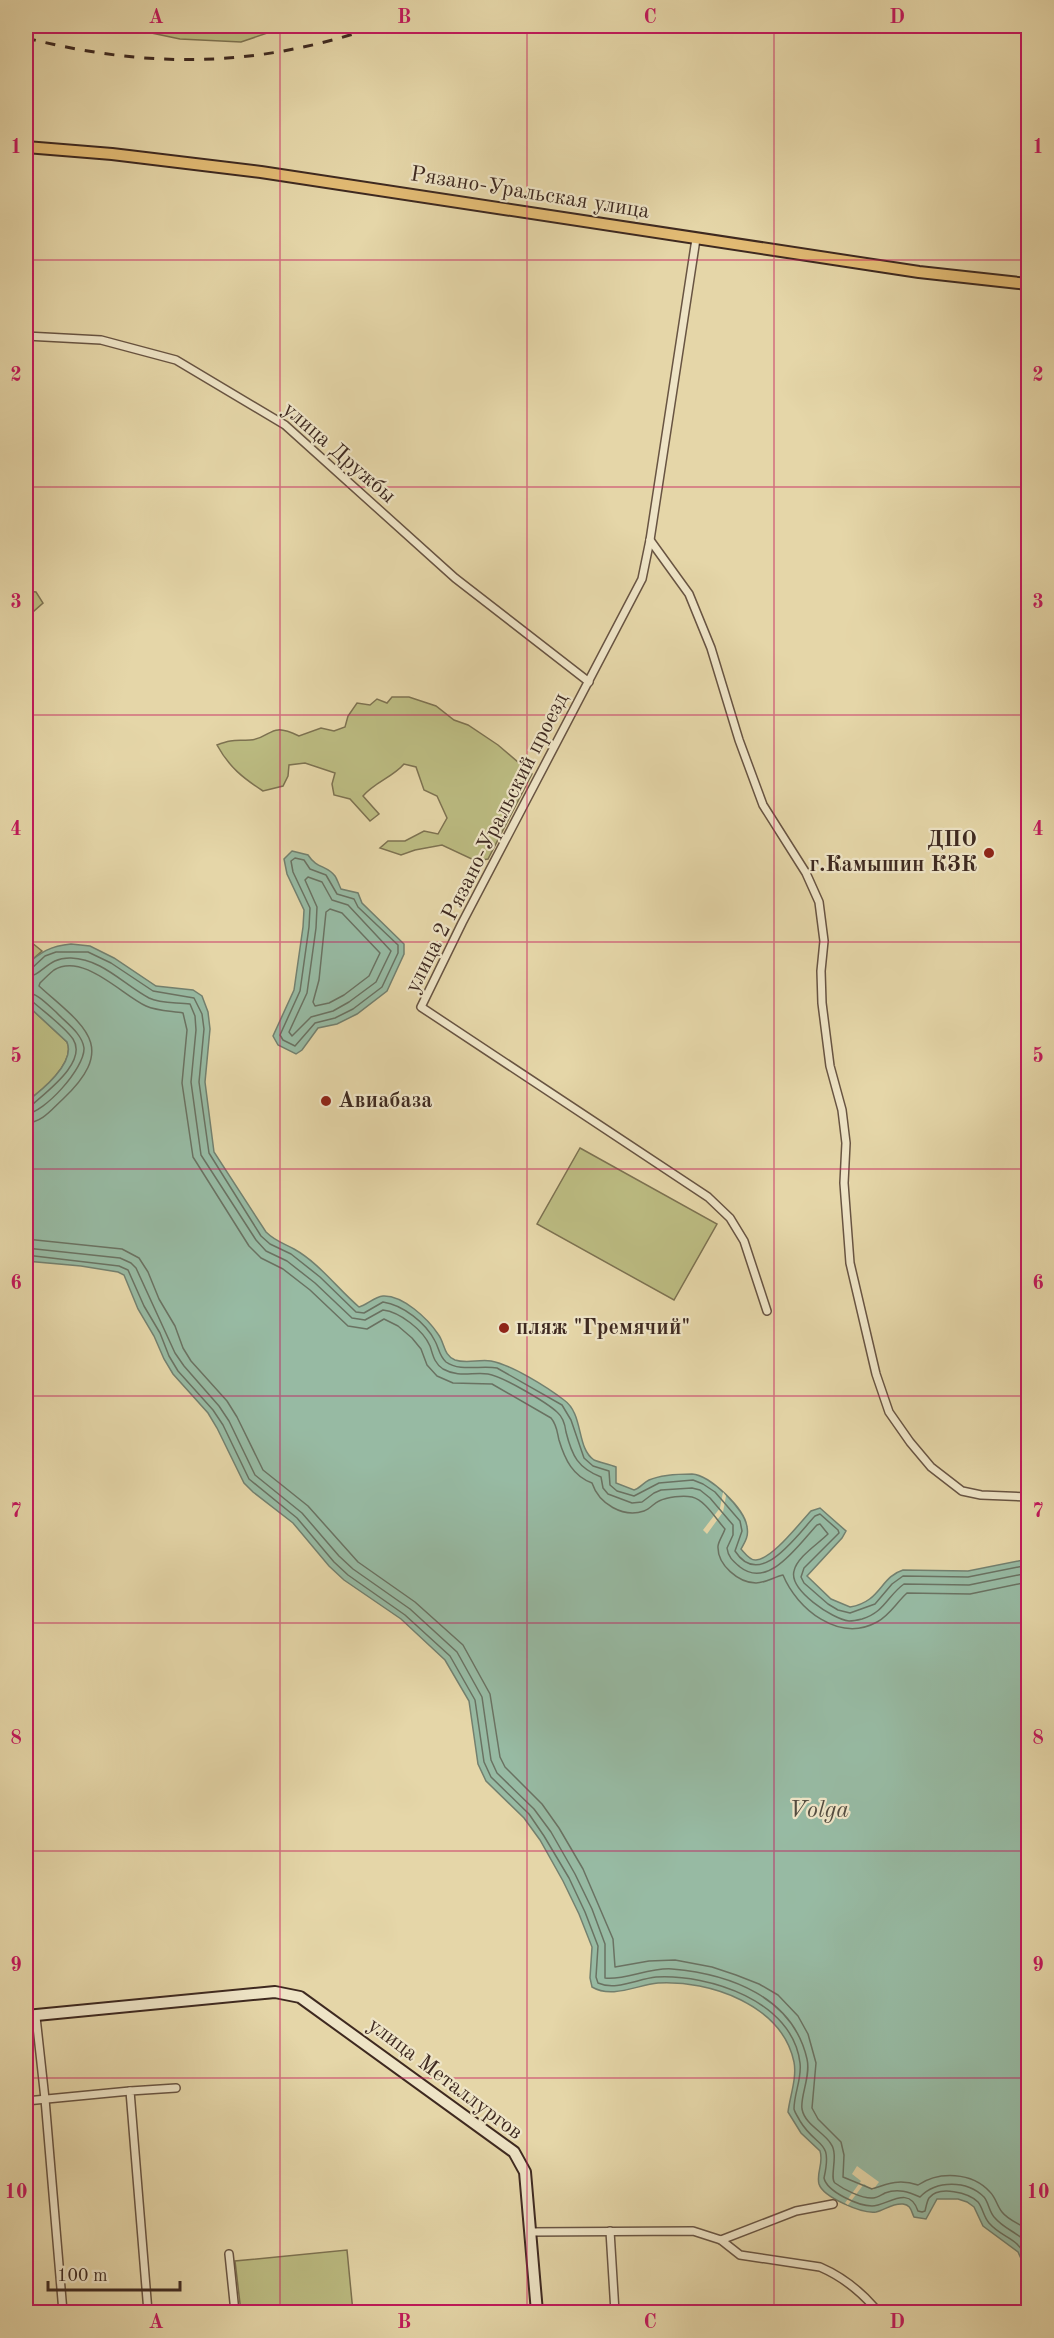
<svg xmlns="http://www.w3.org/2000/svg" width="1054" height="2338" font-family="'Old Standard TT',serif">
<rect width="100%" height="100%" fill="#e5d6a8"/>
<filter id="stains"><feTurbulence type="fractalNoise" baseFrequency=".00333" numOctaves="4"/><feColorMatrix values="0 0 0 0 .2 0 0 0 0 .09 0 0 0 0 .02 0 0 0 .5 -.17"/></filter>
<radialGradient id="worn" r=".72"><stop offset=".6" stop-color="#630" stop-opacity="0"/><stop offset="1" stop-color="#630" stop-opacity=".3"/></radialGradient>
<g fill="#bcbc82" stroke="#7d7251" stroke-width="1.5">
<path d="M118 26H288L241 42 180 39Z"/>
<path d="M26 591 36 592 43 603 26 618Z"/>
<path d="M392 697H409L436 706 454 720 468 725 498 745 532 774 488 859 476 861 442 845 415 850 401 855 380 848 388 841H405L424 831 438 834 447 818 437 796 424 790 416 767 404 764C393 777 375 782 363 796L379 814 370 821 350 799 334 795 332 784 335 773 305 763 289 765 288 776 283 786 263 791C243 778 229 767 217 745 233 739 235 741 250 740 273 738 268 721 299 736L321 728 334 731 345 727 348 716 357 703 370 705 377 699 387 703Z"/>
<path d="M26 938 42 951 26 965Z"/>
<path d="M26 1004 67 1042C76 1063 41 1091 26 1102Z"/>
<path d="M580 1148 717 1224 674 1300 537 1224Z"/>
<path d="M347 2250 353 2312H241L235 2261Z"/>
</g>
<g fill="#97baa3" stroke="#73806f" stroke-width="1.5">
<path d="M292 851 308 855C317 869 327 865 335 876 337 879 339 885 341 889L358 893 362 903 404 944V954L387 991 357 1014 337 1024 318 1028 302 1050 296 1054 278 1045 273 1036 294 990 303 927 304 910 287 874 284 859Z"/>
<path d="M71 944 90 946 114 958 156 986 193 990 202 996 208 1012 210 1029 205 1082 214 1152 266 1232C275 1241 283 1243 294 1249 319 1263 337 1288 359 1307 367 1305 374 1297 383 1296 403 1295 428 1319 438 1334 445 1343 443 1355 455 1360 467 1364 479 1359 491 1361 512 1365 547 1387 564 1400 584 1414 576 1448 594 1460 601 1463 609 1464 616 1467V1483L634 1490C640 1488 643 1483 649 1480 661 1475 679 1474 692 1474 710 1475 745 1509 747 1527 749 1536 745 1542 741 1549 744 1552 750 1561 756 1560 772 1559 798 1525 811 1511L820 1508 846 1531 842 1538 807 1576 831 1599 850 1607C881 1602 880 1577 903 1570L968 1571 1028 1559V2274L1018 2252 983 2226 974 2207 967 2202 958 2199H937L926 2219 914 2217C911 2211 911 2205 903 2204 892 2203 885 2210 876 2212 862 2214 823 2197 819 2184 816 2173 824 2163 820 2151L801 2133 788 2112C790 2096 797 2078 794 2062 782 2005 710 1980 658 1983 637 1985 612 1999 592 1987L590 1978 592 1947 579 1914 563 1881 540 1840 524 1818 486 1781 478 1764 469 1701 445 1660 401 1619 344 1580 329 1566 293 1523 253 1492 244 1483 217 1428 208 1413 173 1374 164 1359 154 1336 138 1309 124 1275 118 1272 81 1266 26 1261V1102C41 1091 76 1063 67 1042L26 1004V965C41 952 50 946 71 944Z"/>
</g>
<g fill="#e5d6a8">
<path d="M723 1492 726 1496 723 1512 707 1534 703 1530 720 1508Z"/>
<path d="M857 2166 879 2182 873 2190 864 2184 848 2205 845 2203 861 2181 852 2174Z"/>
</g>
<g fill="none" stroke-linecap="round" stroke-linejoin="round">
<g stroke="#6a7262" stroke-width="1.5">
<path d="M295 858 304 860 310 869 326 875 337 894 354 899 358 907 398 945V953L382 987 353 1009 335 1018 315 1023 295 1046 283 1040 280 1035 300 991 309 927 310 908 293 872 291 861Z"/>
<path d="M308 877 322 882 332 900 348 905 391 951 376 982 349 1002 333 1011 311 1017 292 1036 289 1032 307 993 316 928 317 907 305 880Z"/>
<path d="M330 909 342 913 380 953 369 976 344 995 329 1003 315 1006 313 1002 319 980 326 912Z"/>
<path d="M26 969H31L45 956 56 952H88L111 963 153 991 194 998 202 1014 204 1029 199 1082 209 1153 261 1236 270 1244 291 1254 320 1277 356 1312 364 1313 383 1302C403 1305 426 1323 435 1341 439 1348 439 1356 446 1362 460 1372 481 1365 497 1368L562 1405 571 1420 584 1458 593 1466 609 1471 610 1485 617 1491 634 1496 659 1483 693 1480 703 1484 715 1492 740 1521 742 1531 735 1551C760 1590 796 1536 815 1516L820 1514 838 1530 839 1533 804 1568 801 1577 804 1583 828 1604 838 1610 850 1613 875 1604 892 1584 903 1576 968 1577 1028 1565"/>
<path d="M26 977C43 976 47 957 71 958 102 959 123 984 149 998 161 1004 177 1002 190 1004L195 1016 196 1030 191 1082 201 1155 256 1240 266 1251 287 1261 315 1283 352 1318 365 1320 383 1310C400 1312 423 1330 430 1346 433 1355 434 1363 443 1369 459 1378 472 1372 488 1374 502 1376 546 1402 557 1412 563 1417 565 1424 566 1432 572 1456 578 1468 601 1477L603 1488 608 1494 632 1503 642 1502 654 1493 661 1490 692 1488 700 1490 710 1498 733 1525V1535L727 1548C728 1557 733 1561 740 1567 769 1590 799 1544 817 1525L820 1524 828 1534C818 1544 797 1557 794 1571 789 1590 832 1619 849 1621 853 1621 858 1620 862 1619 885 1612 888 1595 904 1584L969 1585 1028 1573"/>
<path d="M26 992C37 993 47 1004 56 1012 65 1022 82 1033 84 1048 85 1068 44 1113 26 1114"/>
<path d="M26 1000 32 1001C44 1012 64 1026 73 1039 88 1062 46 1092 32 1105L26 1107"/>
<path d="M26 1123C42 1123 52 1109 63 1099 120 1045 82 1025 39 986L40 983C44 979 49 974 54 970 83 952 122 995 146 1006 157 1011 171 1011 183 1013L187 1030 182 1083 193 1157 249 1246 261 1258 283 1269 310 1290 348 1326 367 1329 384 1319 398 1326 412 1338 421 1349 427 1365 437 1376 453 1383 492 1384 551 1418C557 1425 557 1432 559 1440 565 1460 573 1476 592 1483 599 1504 623 1518 644 1511 650 1509 654 1503 659 1501 667 1497 683 1495 692 1497 705 1500 716 1519 725 1529 723 1535 719 1540 718 1546 717 1565 739 1583 756 1583 765 1583 774 1577 783 1575 797 1609 839 1643 877 1622 890 1615 896 1603 907 1593L970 1594 1028 1582"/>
<path d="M26 1239 122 1249 139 1258 148 1272 159 1299 175 1326 183 1348 191 1361 227 1401 237 1417 263 1470 308 1506 358 1562 415 1602 463 1645 490 1694 500 1757 505 1767 542 1804 559 1828 583 1869 613 1939 615 1967 649 1961 675 1960 712 1967 736 1975 759 1984 778 1995 798 2016 808 2034 816 2063 812 2108 818 2119 841 2142 844 2155 843 2177 872 2189C889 2183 900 2179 918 2185 939 2171 972 2172 990 2192 996 2198 997 2206 1002 2212 1008 2220 1020 2224 1028 2230"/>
<path d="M26 1248 120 1258 131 1263 136 1268 175 1353 184 1366 219 1406 229 1421 255 1475 302 1513 339 1556 353 1569 410 1609 457 1652 482 1697 491 1760 497 1773 534 1809 551 1832 575 1874 592 1909 605 1944V1978C623 1981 651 1967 672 1969 730 1974 793 1997 807 2059 811 2076 800 2096 802 2109 805 2125 824 2132 831 2144 839 2155 829 2178 835 2183 843 2189 862 2199 873 2198 877 2198 881 2195 885 2193 898 2188 909 2192 920 2197 936 2180 967 2180 984 2197 989 2203 989 2212 995 2218 1004 2229 1019 2233 1028 2244"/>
<path d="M26 1255 119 1266 128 1270 144 1306 160 1333 169 1356 178 1371 213 1410 223 1425 249 1479 297 1518 334 1562 348 1575 405 1615 450 1656 475 1700 484 1762 491 1777 529 1814 544 1836 569 1878 585 1912 598 1946 596 1977 598 1983C616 1991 637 1979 656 1977 709 1974 793 2001 800 2063 802 2079 794 2093 794 2109 795 2113 798 2117 800 2121 817 2149 833 2138 824 2178 827 2192 859 2206 872 2206 887 2206 909 2184 918 2211L922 2212 925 2211C926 2207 927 2201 929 2198 939 2185 969 2193 978 2202 983 2208 983 2216 989 2223 1004 2240 1017 2235 1028 2261"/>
</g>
<defs>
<g id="street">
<path d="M696 239 650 540 642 579 462 923 421 1007 708 1197 730 1218 744 1241 767 1311"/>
<path d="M26 336 101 340 176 360 285 425 455 578 589 682"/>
<path d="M650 540 689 594 711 648 739 740 763 805 806 873 819 902 824 941 821 971 822 1003 830 1066 842 1110 846 1143 844 1183 850 1263 876 1374 889 1412 910 1442 931 1467 962 1491 981 1495 1028 1497"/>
<path d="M36 2017 45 2099 63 2312"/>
<path d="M26 2101 130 2091"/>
<path d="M610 2231 615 2312"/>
<path d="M530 2232 693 2231 721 2240 796 2211 833 2204"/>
<path d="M721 2240 740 2255 820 2267C841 2276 859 2290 874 2307V2312"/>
<path d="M229 2254 235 2312"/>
<path d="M148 2312 130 2091 176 2088"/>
</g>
<path id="secondary" d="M26 2016 275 1992 300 1997 514 2152 525 2172 537 2312"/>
<path id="primary" d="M26 147 112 154 261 172 919 272 1028 284"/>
</defs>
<use href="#street" stroke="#685442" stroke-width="10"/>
<use href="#secondary" stroke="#3e2920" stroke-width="14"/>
<use href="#primary" stroke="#3e2920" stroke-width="14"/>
<use href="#street" stroke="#eee4c6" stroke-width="7"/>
<use href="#secondary" stroke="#eee4c6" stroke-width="10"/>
<use href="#primary" stroke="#e2bb74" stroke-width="10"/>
<path stroke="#3e2920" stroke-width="3" stroke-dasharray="10 10" stroke-linecap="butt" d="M26 38C150 69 256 68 378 26"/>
</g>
<path fill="none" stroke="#c2185b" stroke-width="1.5" stroke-opacity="0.55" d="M280 26V2312M527 26V2312M774 26V2312M26 260H1028M26 487H1028M26 715H1028M26 942H1028M26 1169H1028M26 1396H1028M26 1623H1028M26 1851H1028M26 2078H1028"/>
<g fill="#8f2418" stroke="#eee4c6" stroke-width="2">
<circle cx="989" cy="853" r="6"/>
<circle cx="326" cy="1101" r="6"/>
<circle cx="504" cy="1328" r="6"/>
</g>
<g text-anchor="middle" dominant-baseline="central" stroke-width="4.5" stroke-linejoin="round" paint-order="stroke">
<g font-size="22" fill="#3e2920" stroke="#eee4c6">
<text transform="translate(530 193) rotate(9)">Рязано-Уральская улица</text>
<text transform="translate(339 453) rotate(41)">улица Дружбы</text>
<text transform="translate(487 843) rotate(-63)">улица 2 Рязано-Уральский проезд</text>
<text transform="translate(445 2079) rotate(37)">улица Металлургов</text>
</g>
<g font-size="22" font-weight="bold" fill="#3e2920" stroke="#eee4c6" text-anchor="start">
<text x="977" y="840" text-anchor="end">ДПО<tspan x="977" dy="25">г.Камышин КЗК</tspan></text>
<text x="338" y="1101">Авиабаза</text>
<text x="516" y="1328">пляж "Гремячий"</text>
</g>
<g font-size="24" font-style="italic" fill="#544d41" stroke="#eee4c6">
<text x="819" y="1811">Volga</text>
</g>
</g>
<rect width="1054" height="2338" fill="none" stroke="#e5d6a8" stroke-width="66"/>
<path d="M48 2281v9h132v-9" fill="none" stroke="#3e2920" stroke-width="3"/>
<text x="57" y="2281" font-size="18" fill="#3e2920" stroke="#eee4c6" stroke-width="4.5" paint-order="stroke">100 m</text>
<rect x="33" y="33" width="988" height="2272" fill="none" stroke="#c2185b" stroke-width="2"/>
<g font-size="20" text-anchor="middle" font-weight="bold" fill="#c2185b">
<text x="156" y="23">A</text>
<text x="404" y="23">B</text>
<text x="650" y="23">C</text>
<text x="897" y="23">D</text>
<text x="16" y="153">1</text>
<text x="1038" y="153">1</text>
<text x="16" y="381">2</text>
<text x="1038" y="381">2</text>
<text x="16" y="608">3</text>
<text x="1038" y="608">3</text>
<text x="16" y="835">4</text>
<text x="1038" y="835">4</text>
<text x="16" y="1062">5</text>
<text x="1038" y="1062">5</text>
<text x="16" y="1289">6</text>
<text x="1038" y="1289">6</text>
<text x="16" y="1517">7</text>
<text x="1038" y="1517">7</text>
<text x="16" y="1744">8</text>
<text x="1038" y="1744">8</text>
<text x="16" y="1971">9</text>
<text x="1038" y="1971">9</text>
<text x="16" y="2198">10</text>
<text x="1038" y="2198">10</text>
<text x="156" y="2328">A</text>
<text x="404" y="2328">B</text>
<text x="650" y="2328">C</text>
<text x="897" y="2328">D</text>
</g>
<rect width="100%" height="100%" filter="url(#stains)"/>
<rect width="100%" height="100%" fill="url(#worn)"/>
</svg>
